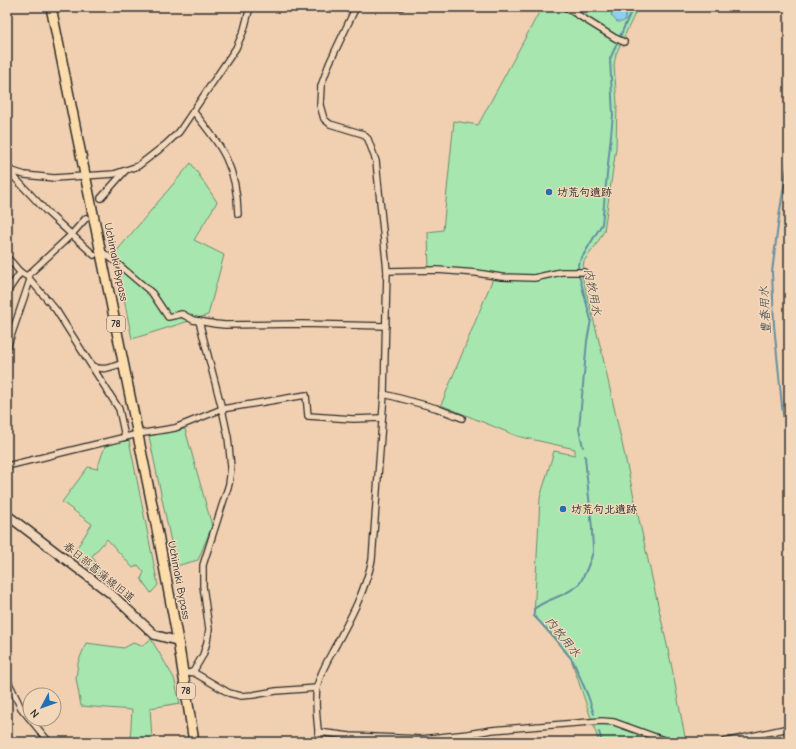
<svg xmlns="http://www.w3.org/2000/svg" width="796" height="749" font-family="'Comic Neue','Klee One',sans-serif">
<rect width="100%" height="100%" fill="#f1d0b1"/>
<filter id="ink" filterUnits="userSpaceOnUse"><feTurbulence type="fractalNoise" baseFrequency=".025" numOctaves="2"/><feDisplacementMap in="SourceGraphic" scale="8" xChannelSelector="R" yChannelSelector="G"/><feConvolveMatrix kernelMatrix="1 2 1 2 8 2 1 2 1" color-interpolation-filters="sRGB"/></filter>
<g filter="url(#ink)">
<g fill="#a7e7af" stroke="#69896d">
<path d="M542 7H638L616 54 614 65 617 104 616 148 604 231 596 245 584 261 582 275 601 349 671 663 686 742H599L571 659 534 616 540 498 554 451 575 455V449L517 436 441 405 494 276 429 271 428 232 443 230 454 121 478 125Z"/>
<path d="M191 163 217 202 194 240 224 255 208 315 132 339 115 253Z"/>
<path d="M185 429 212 526 198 560 176 566 149 436Z"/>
<path d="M129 440 158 585 151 593 141 579 144 572 138 565 133 568 107 539 92 556 100 569 97 575 73 554 92 524 62 502 88 467 97 469 105 446Z"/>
<path d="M151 639 174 678 180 703 150 708 152 739 138 738 134 742H130L132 710 81 706 76 678 78 663 86 643 124 648 133 643 142 646Z"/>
</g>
<path fill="#8dd0ee" stroke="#668ea0" d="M614 7H627L625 20 622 22H617L611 15Z"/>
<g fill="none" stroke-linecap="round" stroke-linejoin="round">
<g stroke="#668ea0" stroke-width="2">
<path d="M789 156 780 210 772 272 774 325 782 406 789 463"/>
<path d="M583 447 579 429 587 341 591 320 579 275 578 264 602 224 613 115 610 59 633 7"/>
<path d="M585 456C587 481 590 505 592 529 592 536 593 544 593 551 592 558 583 579 579 584 566 597 547 598 534 609V616L557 640 573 661 588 696 594 714"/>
<path d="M599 732 602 742"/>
</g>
<defs>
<g id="street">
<path d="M400 7H401"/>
<path d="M565 7 615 38 624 42"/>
<path d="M193 111C222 146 237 167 238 214"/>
<path d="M7 167 12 171 25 175 54 178 114 174 138 166 165 145 179 132 236 48 244 30 250 7"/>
<path d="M12 171 15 178 48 213 94 255"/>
<path d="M101 198 125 171"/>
<path d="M102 252 112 259 152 293 168 317 182 314 193 320 215 324 225 325 302 324 386 326"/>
<path d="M7 258C17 265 15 271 27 276L56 310 119 409 125 437"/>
<path d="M387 271 437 270 477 273 501 277 534 278 561 272H584"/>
<path d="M27 276 72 234 86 218"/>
<path d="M7 292 20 273"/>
<path d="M7 348 30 280"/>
<path d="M93 366C103 372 113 366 124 363"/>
<path d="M384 394 436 408 462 418"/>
<path d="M7 466 138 434 175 428 222 409 306 395 308 416 353 419 382 418"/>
<path d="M193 672 203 655 207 642 209 629 203 586V565L229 484 231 467 228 437 222 409 199 321"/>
<path d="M184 674 193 672 229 693 241 696 253 695 276 691 317 688"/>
<path d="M7 679 21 708 49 742"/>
<path d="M318 732 350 736 421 739 468 734 492 730 602 721 614 722 669 742"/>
<path d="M319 742C318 724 314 704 317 687 320 672 329 658 336 645 351 617 365 591 372 560L384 394 387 271 376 161 368 139 363 134 330 124 324 119 320 105 321 86 329 64 356 7"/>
<path d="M724 742 789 728"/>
</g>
<path id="secondary" d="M7 515 110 593 155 635 178 641"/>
<path id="primary" d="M51 7 157 529 178 641 194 742"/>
</defs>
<use href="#street" stroke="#2b2b2b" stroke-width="8"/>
<use href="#secondary" stroke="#2b2b2b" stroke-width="11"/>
<use href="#primary" stroke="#2b2b2b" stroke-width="12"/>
<use href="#street" stroke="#f3d7ba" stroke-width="5.5"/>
<use href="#secondary" stroke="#f3d7ba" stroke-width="8"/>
<use href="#primary" stroke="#fddcac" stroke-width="9"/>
</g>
</g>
<g fill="#1f6fb2" stroke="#f3d7ba" stroke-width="1.5">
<circle cx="549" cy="192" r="4"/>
<circle cx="563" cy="509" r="4"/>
</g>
<g text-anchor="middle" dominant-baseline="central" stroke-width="3" stroke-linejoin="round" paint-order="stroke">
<g fill="#f3d7ba" stroke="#675f56" stroke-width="1">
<rect x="107" y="316" width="18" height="16" rx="3"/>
<rect x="177" y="683" width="18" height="16" rx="3"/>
</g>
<g font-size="10" font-weight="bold" fill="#2b2b2b">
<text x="116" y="324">78</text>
<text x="186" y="691">78</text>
</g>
<g font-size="11" font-weight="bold" fill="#2b2b2b" stroke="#f3d7ba" text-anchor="start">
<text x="557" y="192">坊荒句遺跡</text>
<text x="571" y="509">坊荒句北遺跡</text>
</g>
<g font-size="11" fill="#2b2b2b" stroke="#f3d7ba">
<text transform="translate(116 262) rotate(78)">Uchimaki Bypass</text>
<text transform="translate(99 572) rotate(39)">春日部菖蒲線旧道</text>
<text transform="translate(179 580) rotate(79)">Uchimaki Bypass</text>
</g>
<g font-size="12" font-style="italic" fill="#3a4448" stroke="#f3d7ba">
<text transform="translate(593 292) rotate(79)">内牧用水</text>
<text transform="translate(765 310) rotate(-93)">豊春用水</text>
<text transform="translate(563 637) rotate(51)">内牧用水</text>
</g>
</g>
<rect width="796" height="749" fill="none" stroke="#f3d7ba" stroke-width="24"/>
<rect x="12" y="12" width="772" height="725" fill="none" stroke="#2b2b2b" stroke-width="1.5" filter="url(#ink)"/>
<g transform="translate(42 707) rotate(229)"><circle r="19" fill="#f3d7ba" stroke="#a39281"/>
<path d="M0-3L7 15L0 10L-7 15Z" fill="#1f6fb2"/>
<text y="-6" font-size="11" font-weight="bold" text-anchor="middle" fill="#2b2b2b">N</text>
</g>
</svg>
